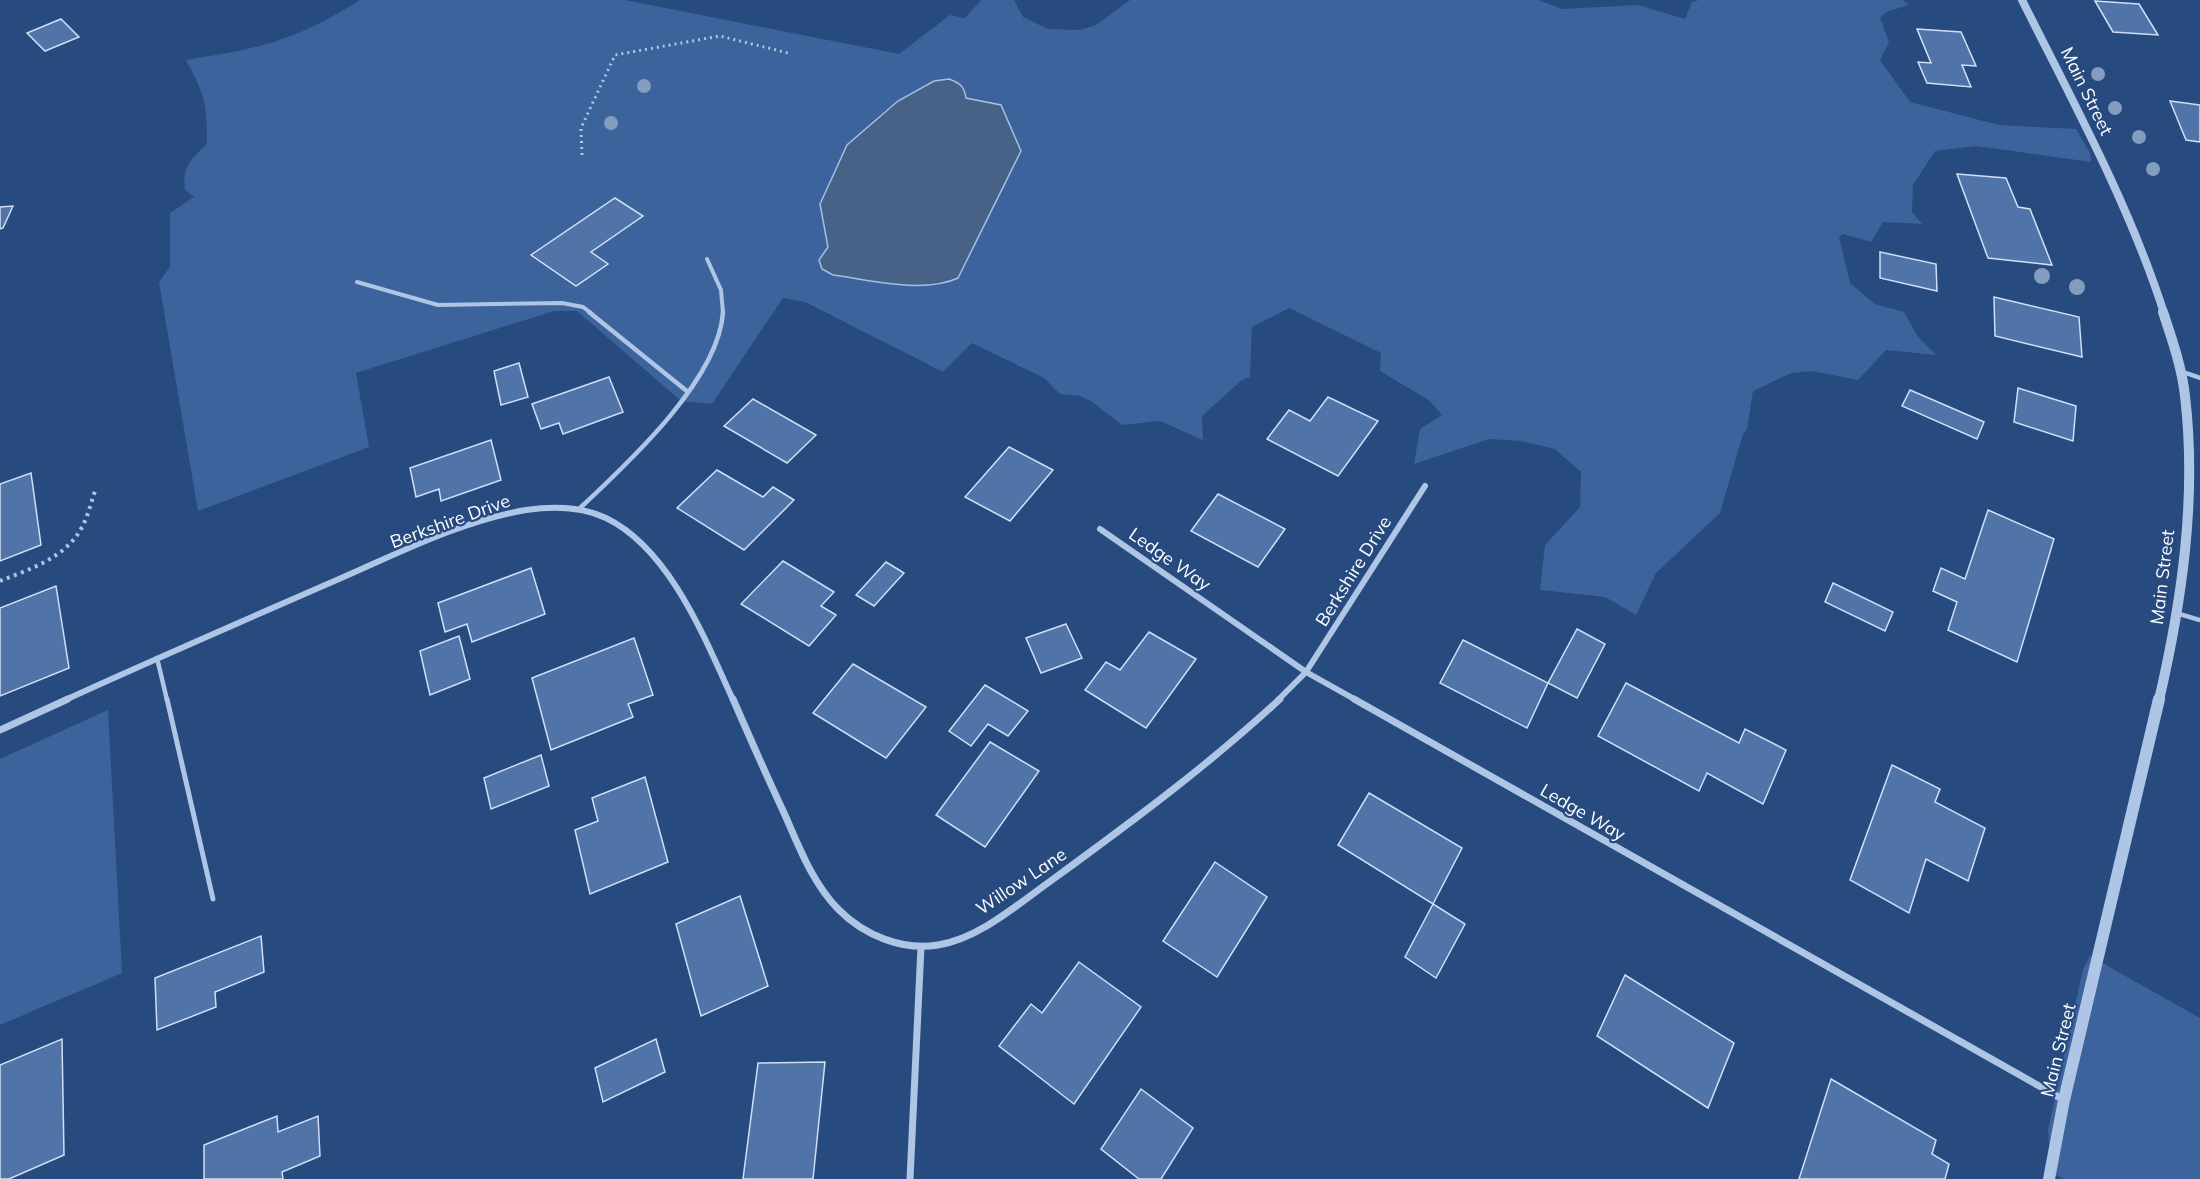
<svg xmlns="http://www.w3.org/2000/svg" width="2200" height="1179" font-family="Mulish,sans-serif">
<rect width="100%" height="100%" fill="#274a7f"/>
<g fill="#3c639c" fill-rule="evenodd">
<path d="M360 0H625L899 54 950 15 965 18 981 0H1014L1023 17 1048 29 1080 30 1096 25 1130 0H1538L1563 9 1638 5 1685 19 1692 2 1699 0H1903L1909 5 1886 12 1880 18 1889 42 1880 60 1910 102 1999 125 2076 129 2090 153 2091 162 1976 146 1935 151 1913 185 1912 212 1922 224 1883 222 1871 242 1843 234 1839 237 1850 283 1875 304 1904 312 1918 337 1936 355 1886 350 1858 380 1812 371 1791 373 1753 391 1747 429 1743 434 1720 513 1656 573 1636 615 1605 597 1540 590 1545 545 1580 507 1581 472 1555 449 1521 441 1489 439 1414 464 1420 429 1442 415 1430 401 1380 371 1381 353 1289 308 1252 327 1250 377 1242 380 1202 416 1203 440 1160 421 1122 425 1091 401 1080 396 1060 394 1044 378 972 343 943 372 805 302 783 298 712 404 681 401 577 311H554L356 373 369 447 198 511 159 282 170 267V213L194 197 185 190C182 167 191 159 207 144 207 104 205 95 186 60 259 49 297 40 360 0ZM934 81 966 98 944 284 928 286 833 275 819 260 828 247 820 204 847 145 898 101Z"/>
<path d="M108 710 122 973 0 1025V759Z"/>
<path d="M2090 956 2200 1018V1179H2064L2051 1172 2048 1130 2083 969Z"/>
</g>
<path fill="#476187" stroke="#a3bfe6" stroke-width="1.5" d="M949 79C960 83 964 86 966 98L1001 105 1021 151 958 278C924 294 870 280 833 275L822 269 819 260 828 247 820 204 847 145 898 101 934 81Z"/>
<g fill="#5073a8" stroke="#d1dff4" stroke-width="1.5">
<path d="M2095 1 2139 4 2158 35 2113 32Z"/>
<path d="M61 19 79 37 45 51 27 33Z"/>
<path d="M1917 29 1961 32 1976 66 1962 65 1971 87 1927 83 1918 62 1931 63Z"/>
<path d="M2170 101 2200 105V142L2186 140Z"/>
<path d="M1957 174 2006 178 2018 207 2030 209 2052 265 1988 258Z"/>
<path d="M615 198 643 216 591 252 608 264 576 286 531 255Z"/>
<path d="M13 206 3 228 0 229V207Z"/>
<path d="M1880 252 1936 264 1937 291 1880 278Z"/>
<path d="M1994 297 2079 317 2082 357 1995 336Z"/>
<path d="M519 363 528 397 501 405 494 371Z"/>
<path d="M609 377 623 412 563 434 559 423 541 429 532 404Z"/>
<path d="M2018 388 2076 406 2073 441 2014 422Z"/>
<path d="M1910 390 1984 422 1977 439 1902 406Z"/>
<path d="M1328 397 1378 421 1338 476 1267 439 1289 410 1310 421Z"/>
<path d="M753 399 816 435 787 463 724 426Z"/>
<path d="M491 440 501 480 441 501 439 489 416 497 410 468Z"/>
<path d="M1009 447 1053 470 1010 521 965 497Z"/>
<path d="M717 470 763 497 773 487 794 500 744 550 677 508Z"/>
<path d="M31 473 41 545 0 561V484Z"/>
<path d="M1218 494 1285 529 1258 567 1191 531Z"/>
<path d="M1988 510 2054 539 2017 662 1948 630 1957 602 1933 591 1941 568 1965 579Z"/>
<path d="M783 561 834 592 821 606 836 615 809 646 741 604Z"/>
<path d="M886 562 904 573 874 606 856 595Z"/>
<path d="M531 568 545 614 472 642 467 624 445 632 438 603Z"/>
<path d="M1833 583 1893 612 1885 631 1825 602Z"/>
<path d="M56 586 69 668 0 696V608Z"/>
<path d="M1066 624 1082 658 1041 673 1026 638Z"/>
<path d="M1577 629 1605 644 1577 698 1548 683Z"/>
<path d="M1149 632 1196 659 1146 728 1085 690 1106 662 1120 670Z"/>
<path d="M459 636 470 679 430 695 420 651Z"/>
<path d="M634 638 653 695 628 704 633 717 551 750 532 678Z"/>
<path d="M1463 640 1548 683 1527 728 1440 683Z"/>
<path d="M853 664 926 707 886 758 813 713Z"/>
<path d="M1626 683 1739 743 1745 729 1786 750 1763 804 1707 773 1699 791 1598 736Z"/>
<path d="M985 685 1028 711 1008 736 988 724 971 746 949 731Z"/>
<path d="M990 742 1039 771 985 847 936 815Z"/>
<path d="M541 755 549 786 491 809 484 778Z"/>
<path d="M1892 765 1940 789 1935 802 1985 828 1968 881 1926 859 1909 913 1850 880Z"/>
<path d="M645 777 668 862 590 894 575 830 598 821 592 798Z"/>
<path d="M1369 793 1462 848 1433 904 1338 845Z"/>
<path d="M1215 862 1267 897 1217 977 1163 941Z"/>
<path d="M740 896 768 986 701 1016 676 924Z"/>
<path d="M1433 904 1465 924 1436 978 1405 957Z"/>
<path d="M261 936 264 972 215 992 216 1007 157 1030 155 978Z"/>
<path d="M1079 962 1141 1007 1074 1104 999 1046 1031 1004 1042 1013Z"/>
<path d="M1625 975 1734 1043 1708 1108 1597 1036Z"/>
<path d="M62 1039 64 1155 9 1179H0V1065Z"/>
<path d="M656 1039 665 1072 603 1102 595 1068Z"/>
<path d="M825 1062 813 1179H743L758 1063Z"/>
<path d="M1831 1079 1936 1140 1932 1154 1949 1164 1945 1179H1799Z"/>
<path d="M1141 1089 1193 1128 1161 1179H1139L1101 1149Z"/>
<path d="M277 1116 278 1132 318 1116 320 1156 282 1172 283 1179H204V1145Z"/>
</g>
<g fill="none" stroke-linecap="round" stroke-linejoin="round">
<path stroke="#aec5e5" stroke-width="3" stroke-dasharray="2 4" stroke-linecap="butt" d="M582 155 581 128 615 55 720 36 788 53"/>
<path stroke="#aec5e5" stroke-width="4" stroke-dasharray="3 4.5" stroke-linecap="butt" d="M0 581C30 569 66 558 82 527 88 516 91 503 95 491"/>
<g stroke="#aec5e5" stroke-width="4">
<path d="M707 259 721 290 723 313"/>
<path d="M357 282 438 305 562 303 583 307 591 313"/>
</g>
<g stroke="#aec5e5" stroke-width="4.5">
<path d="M589 312 688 392"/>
<path d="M2183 372 2200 378"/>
<path d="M579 509C626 465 719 380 723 312"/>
<path d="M2176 613 2200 620"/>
<path d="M157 658 167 700"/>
</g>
<path stroke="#aec5e5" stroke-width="5" d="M167 699 213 899"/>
<g stroke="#aec5e5" stroke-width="6">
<path d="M1100 529 1306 672 1356 700"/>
<path d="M65 700C155 659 247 619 339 579 399 553 461 521 526 510 553 506 581 506 606 518 670 549 705 639 733 700"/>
<path d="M1278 700 1306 672 1425 486"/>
</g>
<g stroke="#aec5e5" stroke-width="7">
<path d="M733 699C750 738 767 777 785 815 799 847 813 884 839 910 864 935 902 951 938 945 980 938 1018 904 1052 880 1130 823 1209 765 1280 699"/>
<path d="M1354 699 2064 1100"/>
<path d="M0 730 68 699"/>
<path d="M910 1179 921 947"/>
</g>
<path stroke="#aec5e5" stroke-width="8" d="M2022 0C2073 102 2129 204 2164 313"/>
<path stroke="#aec5e5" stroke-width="10" d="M2159 700C2182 601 2197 498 2185 396 2182 368 2172 339 2163 312"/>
<path stroke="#aec5e5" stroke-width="12" d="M2049 1179 2064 1100 2159 699"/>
</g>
<g fill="#849cbf">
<circle cx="2098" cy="74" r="7"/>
<circle cx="644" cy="86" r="7"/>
<circle cx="2115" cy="108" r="7"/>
<circle cx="611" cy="123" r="7"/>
<circle cx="2139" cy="137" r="7"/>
<circle cx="2153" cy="169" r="7"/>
<circle cx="2042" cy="276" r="8"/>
<circle cx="2077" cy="287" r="8"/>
</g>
<g text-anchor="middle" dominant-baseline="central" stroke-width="4.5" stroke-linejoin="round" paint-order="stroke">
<g font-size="18" fill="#fff" stroke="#274a7f">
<text transform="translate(2087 91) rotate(64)">Main Street</text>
<text transform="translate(450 521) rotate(-20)">Berkshire Drive</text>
<text transform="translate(1170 559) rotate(35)">Ledge Way</text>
<text transform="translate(1353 571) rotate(-58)">Berkshire Drive</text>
<text transform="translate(2162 577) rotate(-83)">Main Street</text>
<text transform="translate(1583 812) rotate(30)">Ledge Way</text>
<text transform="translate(1021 881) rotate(-34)">Willow Lane</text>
<text transform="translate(2058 1050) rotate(-76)">Main Street</text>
</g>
</g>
</svg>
